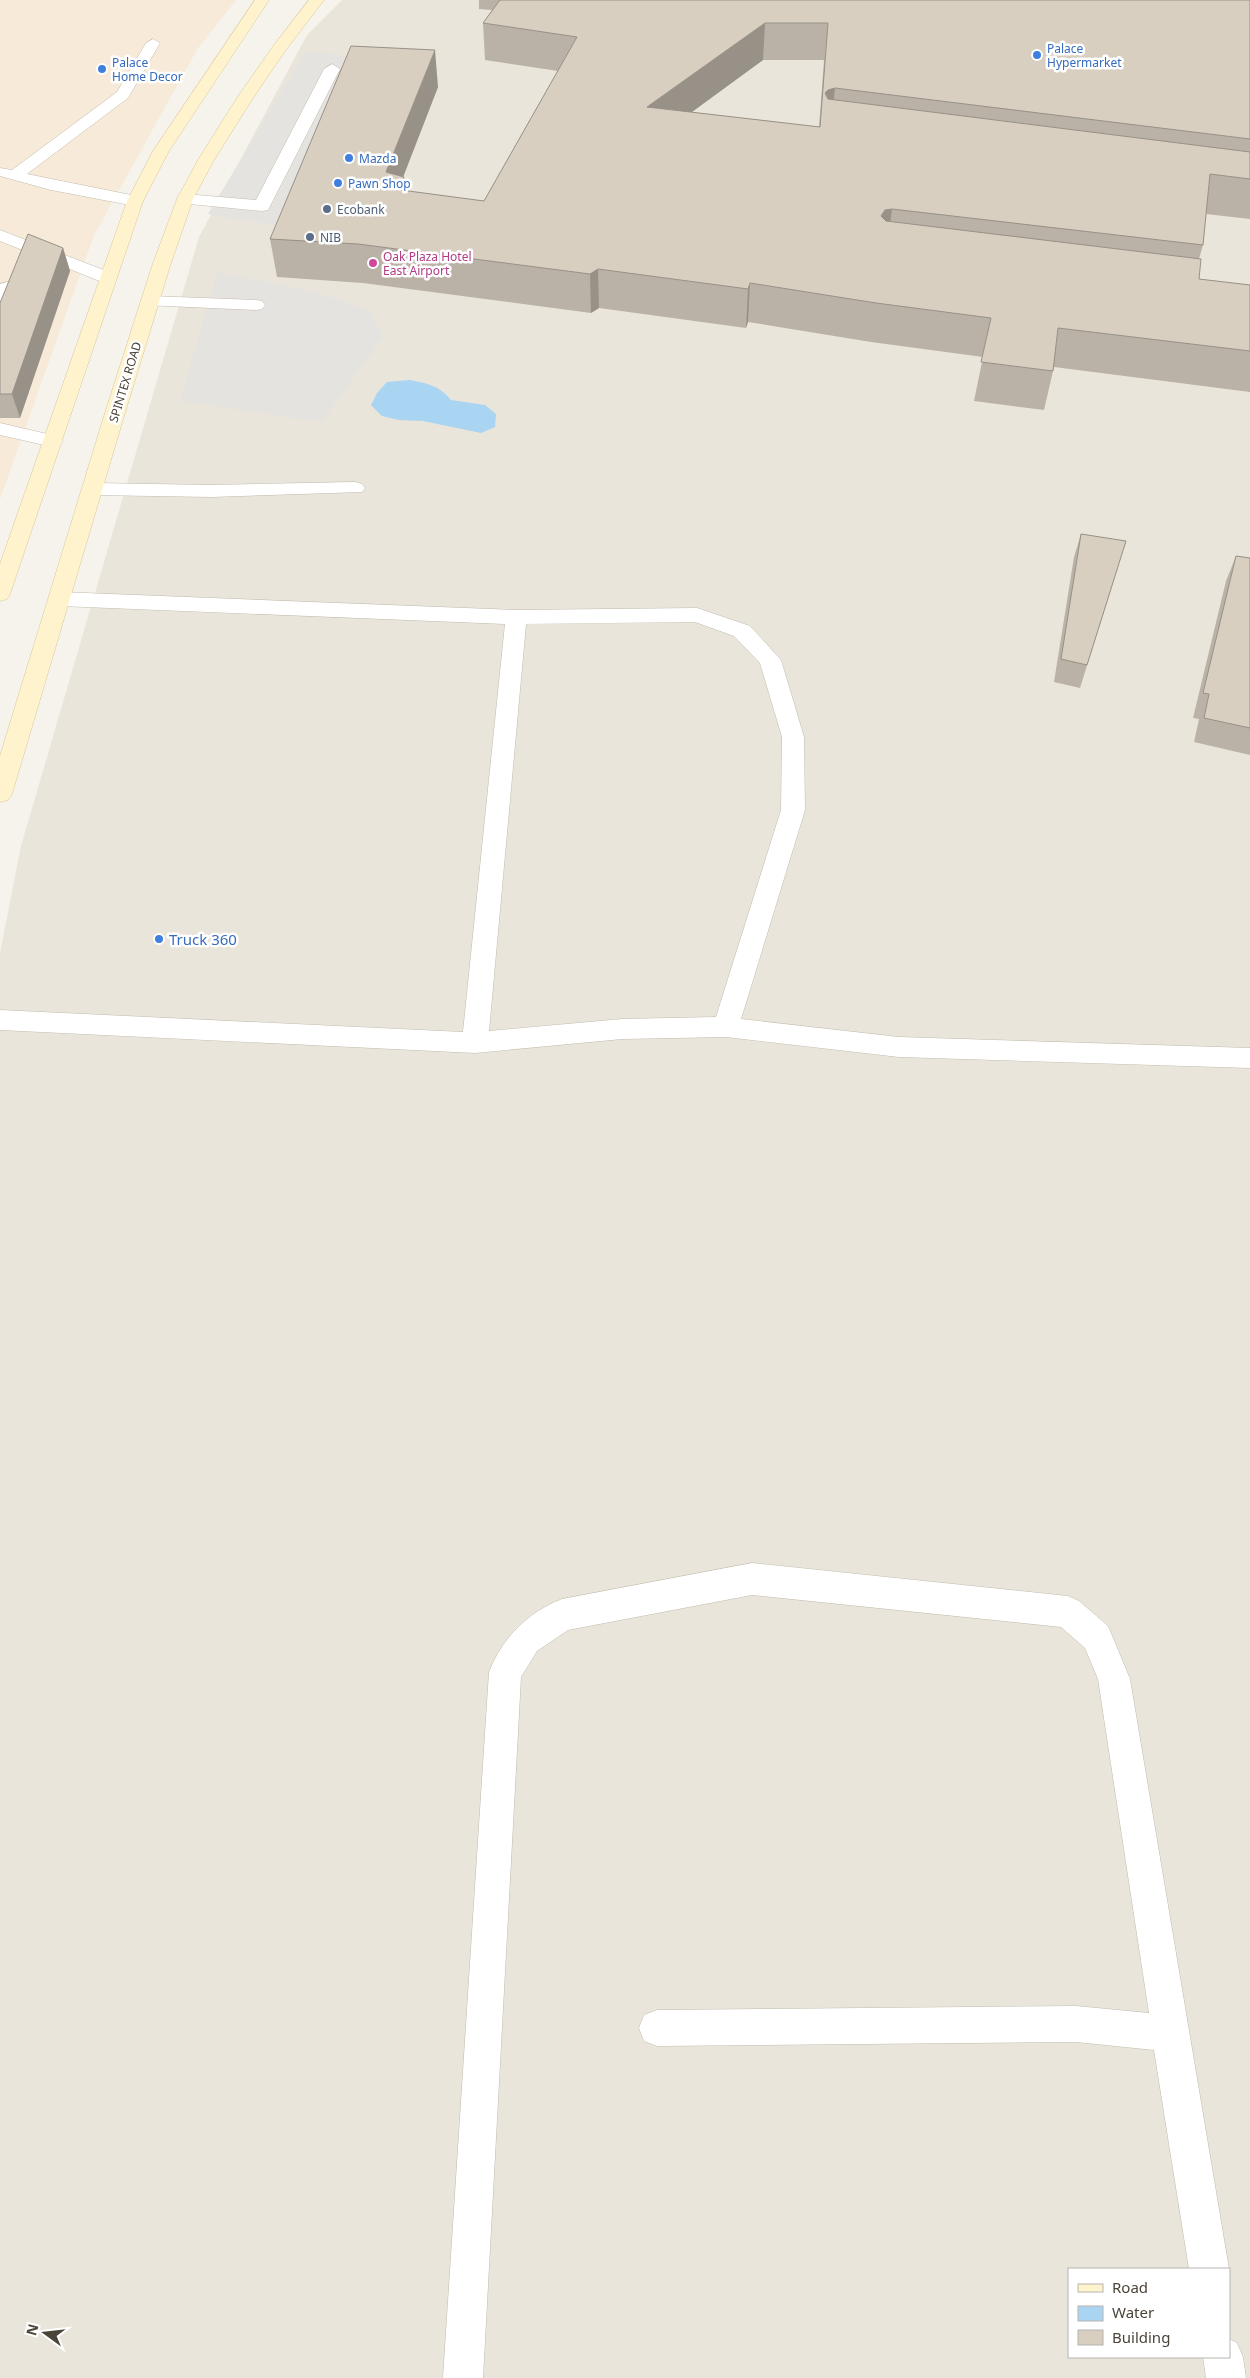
<svg xmlns="http://www.w3.org/2000/svg" width="1250" height="2378" font-family="'Noto Sans',sans-serif">
<rect width="100%" height="100%" fill="#f6f3ec"/>
<path fill="#eae5da" fill-rule="evenodd" d="M342 0H1250V2378H0V953L21 846 199 237 307 35ZM1069 2269H1229V2357H1069Z"/>
<path fill="#f7ead8" d="M0 0H236L198 48 94 235 0 499Z"/>
<g fill="#e5e3e0">
<path d="M306 51 363 59 290 228 208 214Z"/>
<path d="M217 272 315 292 369 310 383 337 322 422 180 401Z"/>
</g>
<path fill="#a9d4f2" d="M410 380C427 383 440 386 451 400L485 405 496 414 495 427 481 433 423 421 399 420 382 416 371 405 377 393 387 382Z"/>
<g fill="none" stroke-linecap="round" stroke-linejoin="round">
<defs>
<g id="lane">
<path d="M153 39 160 43 128 98 27 174 141 197 143 201 141 205 135 206 51 190 0 176V168L12 170 117 92 146 43Z"/>
<path d="M332 64 340 69 268 210 262 211 179 203 177 199 179 195 185 194 256 200 324 69Z"/>
<path d="M0 230 114 274 117 278 114 282H102L0 241Z"/>
<path d="M7 282 13 283 16 287 6 300 0 301V284Z"/>
<path d="M150 296 256 300 262 301 265 305 262 309 256 310 144 305 141 301 144 297Z"/>
<path d="M0 423 60 437 63 441 60 445 53 447 0 435Z"/>
<path d="M355 482 362 484 365 488 362 492 211 497 94 495 87 493 84 489 87 485 94 483 211 485Z"/>
<path d="M60 592 516 610 697 608 750 626 781 660 804 737 805 810 741 1019 899 1037 1250 1048V1068L899 1057 726 1037 622 1039 475 1053 0 1030V1010L463 1032 505 624 60 606 53 604 49 599 53 594ZM695 622 734 636 760 663 782 737 781 810 716 1017 622 1019 489 1031 526 624Z"/>
<path d="M752 1563 1068 1596 1079 1601 1108 1626 1130 1679 1229 2269H1189L1154 2050 1076 2042 657 2046 644 2041 639 2028 644 2015 657 2010 1076 2006 1149 2013 1098 1679 1085 1648 1061 1627 752 1595 568 1630 537 1651 521 1677 483 2378H443L489 1672C503 1637 527 1613 562 1599Z"/>
<path d="M1229 2339 1237 2343 1243 2357 1246 2378H1206L1203 2357H1229Z"/>
</g>
<g id="secondary">
<path d="M255 0H269L169 151 143 201 10 594 7 599 0 601V564L127 201 153 151Z"/>
<path d="M309 0H324L285 51 253 98 214 160 193 199 170 266 124 416 12 794 8 800 0 802V756L104 416 152 266 177 199 198 160 237 98 274 45Z"/>
</g>
</defs>
<use href="#lane" stroke="#c2bbae" stroke-width="1"/>
<use href="#secondary" stroke="#d6c79b" stroke-width="1"/>
<use href="#lane" fill="#fff" fill-rule="evenodd"/>
<use href="#secondary" fill="#fff3cd" fill-rule="evenodd"/>
</g>
<g fill="#bab2a6" fill-rule="evenodd">
<path d="M479 0H1250V219L1206 214 1203 245 1199 259V279L1250 285V392L1054 367 1044 410 974 401 983 357 871 342 748 322 746 328 599 308 591 313 363 283 277 277 270 239 438 87 403 176 405 191 484 201 558 71 485 60 483 23 492 10 479 9ZM763 60H824L819 127 691 112Z"/>
<path d="M63 248 70 271 20 418H0V303Z"/>
<path d="M1081 534 1126 541 1080 688 1054 682 1074 557Z"/>
<path d="M1236 556 1250 558V755L1194 742 1199 719 1193 718 1226 581Z"/>
</g>
<g fill="#979187">
<path d="M765 23 763 60 647 145V107Z"/>
<path d="M435 50 438 87 390 211 386 172Z"/>
<path d="M835 88 831 125 825 93 828 90Z"/>
<path d="M404 177 408 215 401 190Z"/>
<path d="M892 209 887 247 881 216 885 210Z"/>
<path d="M63 248 70 271 20 418 12 394Z"/>
<path d="M598 269 599 308 591 313 590 274Z"/>
<path d="M750 283 748 322 746 328 748 289Z"/>
</g>
<g fill="#d8cfc1" stroke="#979187" fill-rule="evenodd">
<path d="M500 0H1250V139L835 88 828 90 825 93 828 99 1250 152V179L1210 174 1203 245 892 209 885 210 881 216 886 221 1201 259 1199 279 1250 285V351L1058 328 1053 371 981 362 991 318 876 303 750 283 748 289 598 269 590 274 358 244 270 239 351 46 435 50 386 172 404 177 401 190 484 201 577 37 483 23ZM765 23H828L820 127 647 107Z"/>
<path d="M28 234 63 248 12 394H0V303Z"/>
<path d="M1081 534 1126 541 1087 665 1061 659Z"/>
<path d="M1236 556 1250 558V728L1204 718 1209 694 1203 693Z"/>
</g>
<g fill="#3f7fe0" stroke="#fff" stroke-width="2">
<circle cx="1037" cy="55" r="5"/>
<circle cx="102" cy="69" r="5"/>
<circle cx="349" cy="158" r="5"/>
<circle cx="338" cy="183" r="5"/>
<circle cx="159" cy="939" r="5"/>
</g>
<g fill="#5c6f8a" stroke="#fff" stroke-width="2">
<circle cx="327" cy="209" r="5"/>
<circle cx="310" cy="237" r="5"/>
</g>
<circle fill="#d1479c" stroke="#fff" stroke-width="2" cx="373" cy="263" r="5"/>
<g text-anchor="middle" dominant-baseline="central" stroke-width="5" stroke-linejoin="round" paint-order="stroke">
<g font-size="12" fill="#366cbe" stroke="#fff" text-anchor="start">
<text x="1047" y="48">Palace<tspan x="1047" dy="14">Hypermarket</tspan></text>
<text x="112" y="62">Palace<tspan x="112" dy="14">Home Decor</tspan></text>
<text x="359" y="158">Mazda</text>
<text x="348" y="183">Pawn Shop</text>
</g>
<g font-size="12" fill="#4e5e75" stroke="#fff" text-anchor="start">
<text x="337" y="209">Ecobank</text>
<text x="320" y="237">NIB</text>
</g>
<g font-size="12" fill="#b23c85" stroke="#fff" text-anchor="start">
<text x="383" y="256">Oak Plaza Hotel<tspan x="383" dy="14">East Airport</tspan></text>
</g>
<g font-size="12" fill="#4b4439" stroke="#fff">
<text transform="translate(125 382) rotate(-73)">SPINTEX ROAD</text>
</g>
<g font-size="15" fill="#366cbe" stroke="#fff" text-anchor="start">
<text x="169" y="939">Truck 360</text>
</g>
</g>
<rect x="1068" y="2268" width="162" height="90" fill="#ffffff" stroke="#b7b4b0"/>
<rect x="1078" y="2284" width="25" height="8" fill="#fff3cd" stroke="#b7b4b0"/>
<text x="1112" y="2293" font-size="15" fill="#4b4439">Road</text>
<rect x="1078" y="2306" width="25" height="15" fill="#a9d4f2" stroke="#b7b4b0"/>
<text x="1112" y="2318" font-size="15" fill="#4b4439">Water</text>
<rect x="1078" y="2330" width="25" height="15" fill="#d8cfc1" stroke="#b7b4b0"/>
<text x="1112" y="2343" font-size="15" fill="#4b4439">Building</text>
<g transform="translate(45 2333) rotate(285)" stroke="#ffffff" stroke-width="4" paint-order="stroke">
<path d="M0-4L9 19L0 12L-9 19Z" fill="#4b4439"/>
<text y="-8" font-size="14" font-weight="bold" text-anchor="middle" fill="#4b4439">N</text>
</g>
</svg>
